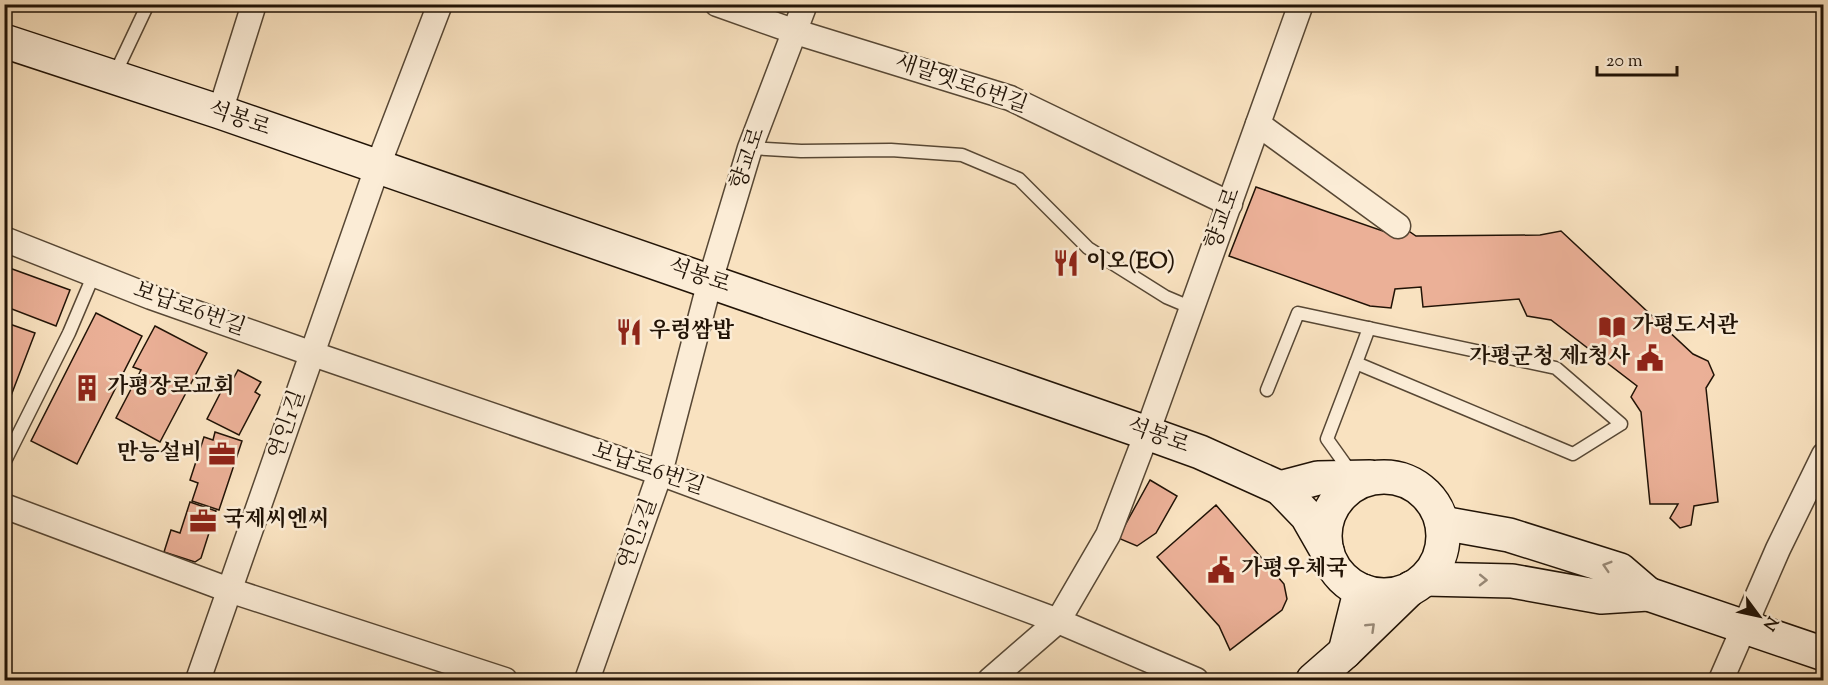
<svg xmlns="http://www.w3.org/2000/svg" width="1828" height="685" font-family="'Sorts Mill Goudy','Noto Serif KR',serif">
<rect width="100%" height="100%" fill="#f9e2c0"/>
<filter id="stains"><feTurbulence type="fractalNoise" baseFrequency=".00333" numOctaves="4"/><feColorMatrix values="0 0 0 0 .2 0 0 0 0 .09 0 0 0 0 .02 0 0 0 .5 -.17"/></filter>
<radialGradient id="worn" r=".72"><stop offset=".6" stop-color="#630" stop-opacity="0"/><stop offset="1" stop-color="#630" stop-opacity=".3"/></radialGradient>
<g fill="#ebb097" stroke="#211306" stroke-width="1.5">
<path d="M1256 187 1397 236 1407 230 1416 236 1540 235 1561 231 1693 354 1708 361 1714 375 1706 388 1718 502 1694 506 1691 525 1680 528 1670 518 1678 504H1650L1641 412 1631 397 1637 386 1551 320 1527 316 1519 299 1423 307 1421 287 1395 289 1391 308 1370 306 1229 256Z"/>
<path d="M4 266 70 290 56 326 4 306Z"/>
<path d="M96 313 142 336 77 464 31 441Z"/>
<path d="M4 322 35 333 4 414Z"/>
<path d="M155 326 207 353 160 442 116 418 141 370 133 367Z"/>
<path d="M238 370 261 382 255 392 260 395 239 435 207 419 227 380 232 381Z"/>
<path d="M215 432 242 441 219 510 192 501 198 483 190 480 204 437 213 440Z"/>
<path d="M1150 480 1177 496 1156 533 1137 546 1118 538Z"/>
<path d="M190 502 216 511 201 558 195 562 164 552 171 530 180 533Z"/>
<path d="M1216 505 1284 584 1287 599 1282 610 1230 650 1219 626 1157 557Z"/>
</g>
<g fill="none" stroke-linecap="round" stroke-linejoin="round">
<defs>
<g id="lane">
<path d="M114 76 148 4"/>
<path d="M750 148 801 151 891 150 962 155 1019 179 1088 248 1166 297 1192 308"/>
<path d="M1356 363 1369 328"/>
<path d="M1267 390 1298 313 1556 368 1621 424 1573 454 1356 363 1327 439 1352 474"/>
<path d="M4 463 69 333 94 274"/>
</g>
<g id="street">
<path d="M717 4 796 32 1010 98 1230 204"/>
<path d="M220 112 254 4"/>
<path d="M1258 124 1398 226"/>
<path d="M4 239 151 297 313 354 660 473 1058 621 1196 680"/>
<path d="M4 506 229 590 505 680"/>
<path d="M198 680 377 168 440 4"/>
<path d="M587 680 660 473 710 281 750 148 805 4"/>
<path d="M990 680 1058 621 1108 535 1147 433 1301 4"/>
<path d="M1721 680 1778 549 1824 455"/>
</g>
<g id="secondary">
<path d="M4 41 220 112 1147 433 1200 452 1280 488"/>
<circle cx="1384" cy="536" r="59"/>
<path d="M1327 551 1307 516 1280 488 1318 478 1370 477"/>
<path d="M1425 579 1512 581 1601 597 1648 594 1620 570 1509 535 1442 523"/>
<path d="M1363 591 1357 604 1345 652 1411 588"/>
<path d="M1648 594 1824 654"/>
<path d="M1313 680 1345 652"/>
</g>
</defs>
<use href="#lane" stroke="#574734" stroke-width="15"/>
<use href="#street" stroke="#574734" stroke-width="27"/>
<use href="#secondary" stroke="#211306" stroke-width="36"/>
<use href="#lane" stroke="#fbecd6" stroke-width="12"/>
<use href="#street" stroke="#fbecd6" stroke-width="24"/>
<use href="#secondary" stroke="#fbecd6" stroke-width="33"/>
</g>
<defs><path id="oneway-chevron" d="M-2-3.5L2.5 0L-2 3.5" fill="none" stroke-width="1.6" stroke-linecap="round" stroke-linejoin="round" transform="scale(1.5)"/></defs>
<g stroke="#998a78">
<use href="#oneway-chevron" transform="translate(1607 566) rotate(-163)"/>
<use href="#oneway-chevron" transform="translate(1483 580) rotate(1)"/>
<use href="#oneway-chevron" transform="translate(1371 627) rotate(-44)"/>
</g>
<defs>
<symbol id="restaurant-bare" viewBox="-9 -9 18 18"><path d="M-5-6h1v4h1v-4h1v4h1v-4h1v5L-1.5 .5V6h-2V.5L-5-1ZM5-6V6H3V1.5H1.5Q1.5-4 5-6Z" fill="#8f2418" stroke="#fbecd6" stroke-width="2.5" paint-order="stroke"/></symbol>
<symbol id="library-bare" viewBox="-9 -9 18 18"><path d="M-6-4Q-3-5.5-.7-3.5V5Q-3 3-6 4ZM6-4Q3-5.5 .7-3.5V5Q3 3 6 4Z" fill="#8f2418" stroke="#fbecd6" stroke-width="2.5" paint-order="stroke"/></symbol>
<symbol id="civic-bare" viewBox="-9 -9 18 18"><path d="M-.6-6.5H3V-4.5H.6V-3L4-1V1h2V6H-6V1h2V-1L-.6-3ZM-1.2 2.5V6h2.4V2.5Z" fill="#8f2418" stroke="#fbecd6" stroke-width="2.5" paint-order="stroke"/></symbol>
<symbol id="building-bare" viewBox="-9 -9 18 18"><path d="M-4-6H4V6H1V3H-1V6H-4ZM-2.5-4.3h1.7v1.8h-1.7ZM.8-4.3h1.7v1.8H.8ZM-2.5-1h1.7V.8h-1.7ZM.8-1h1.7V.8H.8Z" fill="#8f2418" stroke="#fbecd6" stroke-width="2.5" paint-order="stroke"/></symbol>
<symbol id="office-bare" viewBox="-9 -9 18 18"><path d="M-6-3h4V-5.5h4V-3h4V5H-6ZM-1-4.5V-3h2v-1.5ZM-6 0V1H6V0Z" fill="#8f2418" stroke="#fbecd6" stroke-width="2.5" paint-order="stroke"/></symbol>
</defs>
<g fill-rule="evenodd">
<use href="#restaurant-bare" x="1047" y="244" width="38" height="38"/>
<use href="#library-bare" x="1593" y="308" width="38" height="38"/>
<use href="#restaurant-bare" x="610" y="313" width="38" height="38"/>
<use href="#civic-bare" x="1631" y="339" width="38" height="38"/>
<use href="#building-bare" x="68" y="369" width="38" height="38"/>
<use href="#office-bare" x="203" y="435" width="38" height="38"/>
<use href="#office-bare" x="184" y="502" width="38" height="38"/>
<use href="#civic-bare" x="1202" y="551" width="38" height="38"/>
</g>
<g text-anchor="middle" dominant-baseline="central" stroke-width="5" stroke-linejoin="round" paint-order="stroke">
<g font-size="22" fill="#211306" stroke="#fbecd6">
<text transform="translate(961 85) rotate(19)">새말옛로6번길</text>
<text transform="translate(239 120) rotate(19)">석봉로</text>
<text transform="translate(749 159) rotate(-71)">향교로</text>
<text transform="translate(1224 219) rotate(-70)">향교로</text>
<text transform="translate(699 277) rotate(19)">석봉로</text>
<text transform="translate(189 310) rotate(20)">보납로6번길</text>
<text transform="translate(288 425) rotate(-71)">연인1길</text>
<text transform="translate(1158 437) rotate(20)">석봉로</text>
<text transform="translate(648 470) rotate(19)">보납로6번길</text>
<text transform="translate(639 534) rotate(-70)">연인2길</text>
</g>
<g font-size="22" font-weight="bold" fill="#211306" stroke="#fbecd6" text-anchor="start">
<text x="1086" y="263">이오(EO)</text>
<text x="1632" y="327">가평도서관</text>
<text x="649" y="332">우렁쌈밥</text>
<text x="1630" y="358" text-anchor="end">가평군청 제1청사</text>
<text x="107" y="388">가평장로교회</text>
<text x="202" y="454" text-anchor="end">만능설비</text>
<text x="223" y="521">국제씨엔씨</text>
<text x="1241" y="570">가평우체국</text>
</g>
</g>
<rect width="1828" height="685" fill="none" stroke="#f9e2c0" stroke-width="24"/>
<rect x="6" y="6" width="1816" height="673" fill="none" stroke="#211306" stroke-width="3"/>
<rect x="12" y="12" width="1804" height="661" fill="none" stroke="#211306" stroke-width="1.5"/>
<g transform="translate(1759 616) rotate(123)" stroke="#fbecd6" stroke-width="4.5" paint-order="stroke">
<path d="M0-4.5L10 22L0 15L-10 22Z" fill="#211306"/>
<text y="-9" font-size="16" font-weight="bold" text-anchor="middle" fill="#211306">N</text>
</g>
<path d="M1597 66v9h80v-9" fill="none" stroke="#211306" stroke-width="3"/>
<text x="1606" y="66" font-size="18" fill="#211306" stroke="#fbecd6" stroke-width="4.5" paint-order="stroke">20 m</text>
<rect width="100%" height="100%" filter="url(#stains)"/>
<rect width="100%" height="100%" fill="url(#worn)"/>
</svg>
